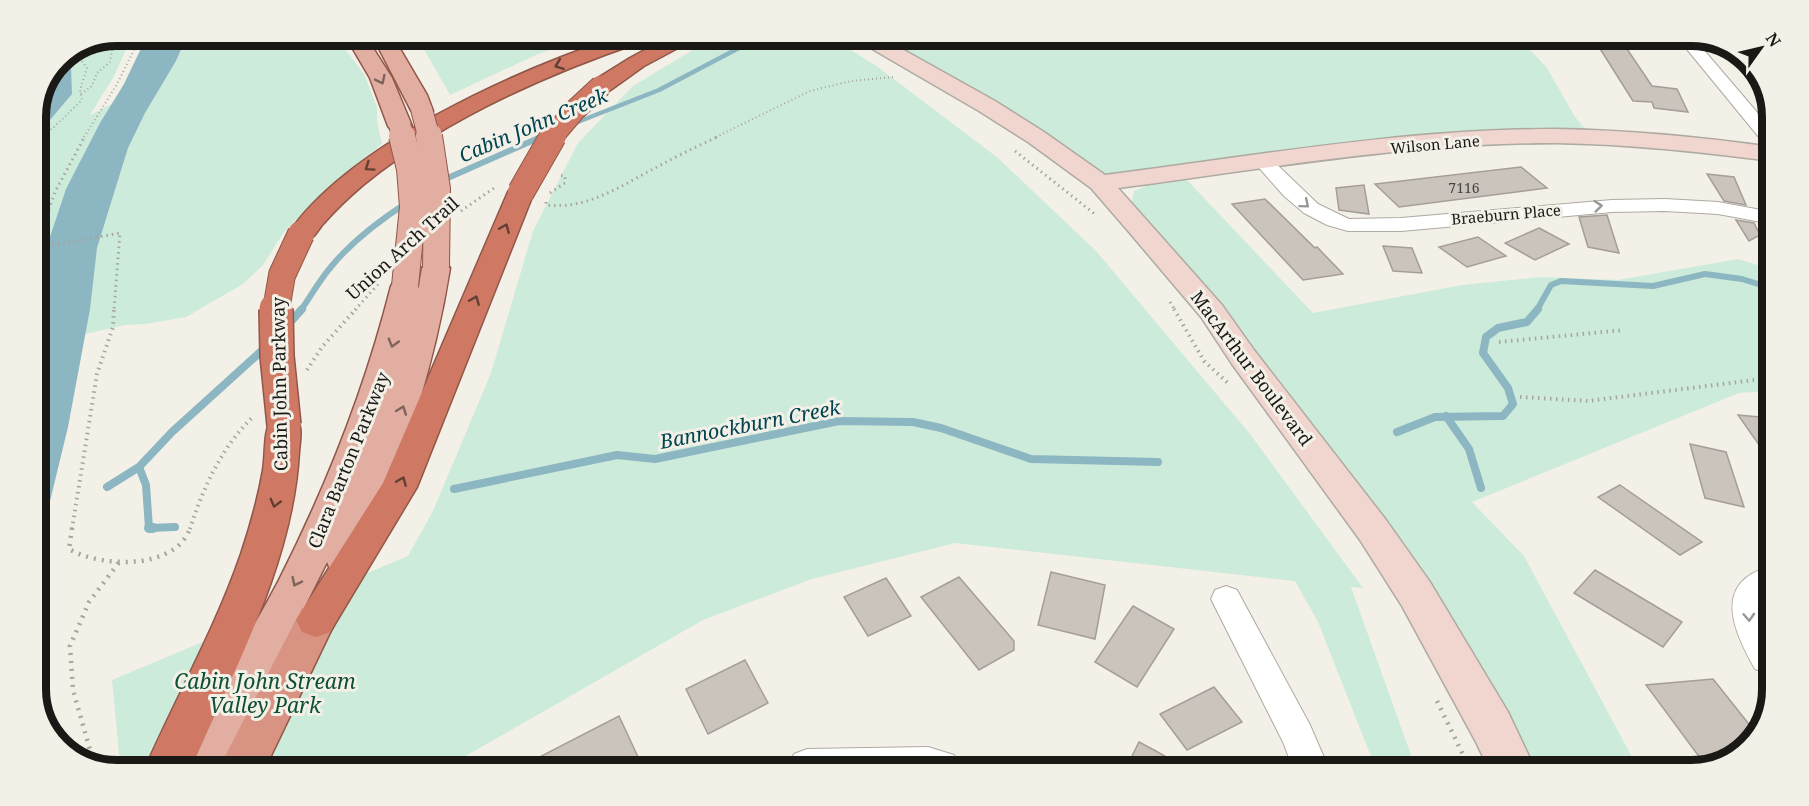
<svg xmlns="http://www.w3.org/2000/svg" width="1809" height="806" font-family="'Noto Serif',serif">
<rect width="100%" height="100%" fill="#f3f0e7"/>
<g fill="#cdebda">
<path d="M118 36H132L114 76 90 115 122 99 36 301V132L51 119 72 94 71 64 66 57Z"/>
<path d="M187 36 336 37 364 74 377 107V122L382 144 326 189 284 232 263 265 243 284 186 317 145 324 125 325 85 334 97 248 128 148 145 113 176 61Z"/>
<path d="M417 37 589 38 538 54 450 95Z"/>
<path d="M724 38 833 39 878 67 998 158 1096 251 1250 434 1363 588 1351 587 1416 769H1376L1318 622 1295 581 955 543 812 579 703 620 450 765 120 764 112 680 408 556 433 511 491 373 533 231 578 143 633 86 706 42Z"/>
<path d="M874 39 1523 42 1547 68 1575 117 1594 139 1526 137 1100 183Z"/>
<path d="M1186 179 1313 313 1462 285 1542 277 1618 280 1738 259 1771 269 1770 391 1739 393 1472 502 1524 556 1639 770 1532 769 1138 212 1132 200 1134 191 1150 184Z"/>
</g>
<g fill="#8cb6c1">
<path d="M147 36H187L176 61 145 113 128 148 97 248 90 309 68 427 36 559V279L66 189 100 123 124 84Z"/>
<path d="M66 57 71 64 72 94 51 119 36 132V113L60 60Z"/>
</g>
<g fill="none" stroke-linecap="round" stroke-linejoin="round">
<g stroke="#8cb6c1" stroke-width="4.5">
<path d="M570 125 659 90 756 39"/>
<path d="M539 137 545 135"/>
</g>
<g stroke="#8cb6c1" stroke-width="6">
<path d="M441 181 543 136"/>
<path d="M301 310C311 296 319 281 330 268 351 242 380 220 408 202"/>
<path d="M1537 310 1551 285 1561 281 1653 286 1705 274 1742 279 1771 288"/>
</g>
<g stroke="#8cb6c1" stroke-width="8">
<path d="M286 327 302 309"/>
<path d="M1446 416 1469 449 1481 488"/>
<path d="M1397 432 1435 417 1503 416 1513 404 1508 388 1483 353 1486 337 1498 328 1527 322 1538 309"/>
<path d="M139 467 146 485 149 528 175 527"/>
<path d="M107 487 139 467 172 432 267 346"/>
<path d="M454 489 617 455 655 459 839 421 913 422 941 428 1031 459 1158 462"/>
</g>
<path stroke="#8cb6c1" stroke-width="10" d="M149 528H153"/>
</g>
<g fill="#cbc4bd" stroke="#a59e98" stroke-width="1.5">
<path d="M1599 47 1627 49 1652 86 1677 89 1688 112 1654 108 1652 102 1633 101Z"/>
<path d="M1521 167 1547 188 1399 207 1375 184Z"/>
<path d="M1707 174 1734 177 1746 205 1724 201Z"/>
<path d="M1364 185 1369 214 1339 210 1336 188Z"/>
<path d="M1265 199 1315 248 1317 247 1343 274 1303 280 1232 204Z"/>
<path d="M1607 215 1619 253 1588 247 1579 217Z"/>
<path d="M1736 220 1754 223 1760 235 1749 241Z"/>
<path d="M1539 228 1569 244 1535 260 1505 243Z"/>
<path d="M1478 237 1506 256 1467 267 1439 247Z"/>
<path d="M1383 246 1412 248 1422 273 1393 271Z"/>
<path d="M1738 415 1770 418 1769 459Z"/>
<path d="M1690 444 1726 452 1744 507 1705 498Z"/>
<path d="M1620 485 1702 542 1680 555 1598 497Z"/>
<path d="M1595 570 1682 622 1663 647 1574 593Z"/>
<path d="M1051 572 1105 585 1095 639 1038 625Z"/>
<path d="M959 577 1014 641V650L979 670 921 597Z"/>
<path d="M886 578 911 616 868 636 844 597Z"/>
<path d="M1133 606 1174 629 1137 687 1095 662Z"/>
<path d="M745 660 768 703 708 734 686 689Z"/>
<path d="M1713 679 1756 733 1736 756 1706 766 1646 685Z"/>
<path d="M1214 687 1242 722 1187 750 1160 714Z"/>
<path d="M619 716 638 757 623 766 524 765Z"/>
<path d="M1139 742 1154 750 1186 768H1126Z"/>
</g>
<g fill="none" stroke-linecap="round" stroke-linejoin="round">
<defs>
<g id="minor">
<path d="M1681 42H1697L1773 131 1772 148 1767 147Z"/>
<path d="M1263 156 1270 158 1318 204 1349 219 1401 218 1612 200 1665 199 1718 202 1772 212V224L1718 214 1665 211 1612 212 1401 231H1348L1327 225 1304 213 1284 196 1254 162 1256 158Z"/>
<path d="M1768 567V597L1763 607 1768 630 1767 673 1755 669C1735 633 1711 584 1768 567Z"/>
<path d="M1226 586 1237 590 1310 725 1329 769 1293 768 1283 742 1211 599 1215 590Z"/>
<path d="M928 747 954 755 959 767 789 766 794 754 807 749Z"/>
</g>
<path id="secondary" d="M859 39H884L995 101 1044 132 1105 175C1254 156 1405 129 1556 129 1628 130 1701 137 1772 147V161C1700 152 1628 144 1555 143 1409 143 1263 169 1118 188L1222 305 1254 350 1386 520 1430 582 1508 712 1535 769H1489L1476 742 1402 606 1360 540 1232 364 1201 317 1129 232 1091 188 1028 142 979 111 862 43Z"/>
<g id="primary">
<path d="M346 37H366L392 78 412 126 408 131 400 133 392 131 388 126 370 78Z"/>
<path d="M373 37H393L427 95 433 111 430 116 422 118 414 116Z"/>
<path d="M436 260 446 262 450 268C434 369 402 464 363 558L358 569 344 573 330 569 327 562 226 764H179C207 700 247 641 279 580 327 485 365 389 391 286L395 280 405 277 415 280 419 285 422 268 426 262Z"/>
</g>
<path id="trunk" d="M316 603 330 608 336 620 267 764H221L302 608Z"/>
<g id="motorway">
<path d="M614 38H644L641 42C544 75 443 120 363 185 349 197 336 209 324 223 319 228 315 237 309 240 303 243 297 241 291 240L288 234C349 145 513 72 614 38Z"/>
<path d="M667 38H692L689 42 644 66 609 91 601 92 593 91 590 86 593 81 630 58Z"/>
<path d="M521 184 530 187 534 192 417 487 330 632 316 637 302 632 296 620 383 483 508 192 512 187Z"/>
<path d="M284 413 296 417C303 428 300 439 299 452 293 562 236 665 193 764H147C178 694 216 627 241 554 250 527 258 499 263 470 266 452 263 432 272 417Z"/>
</g>
</defs>
<use href="#minor" stroke="#adaaa2" stroke-width="2"/>
<use href="#secondary" stroke="#adaaa2" stroke-width="3"/>
<use href="#primary" stroke="#905749" stroke-width="3"/>
<use href="#trunk" stroke="#905749" stroke-width="3"/>
<use href="#motorway" stroke="#905749" stroke-width="3"/>
<g stroke="#a7a59e" stroke-width="2" stroke-dasharray="1 3" stroke-linecap="butt">
<path d="M81 94 92 86 97 73 110 62 112 50 120 41 118 36"/>
<path d="M41 137C57 126 68 113 82 100L80 90 87 68 76 53"/>
<path d="M84 137 116 86 141 36"/>
<path d="M716 137 810 91 851 81 894 77"/>
</g>
<g stroke="#a7a59e" stroke-width="3" stroke-dasharray="1.5 4" stroke-linecap="butt">
<path d="M36 141 43 136"/>
<path d="M1015 151 1096 215"/>
<path d="M550 193 565 183V176L558 175"/>
<path d="M36 194 41 198 45 214"/>
<path d="M546 202V205C588 210 622 185 657 167 677 156 698 146 719 136"/>
<path d="M461 211 497 186"/>
<path d="M36 246 55 192 85 136"/>
<path d="M36 248 120 233 114 310"/>
<path d="M1170 302 1175 310"/>
<path d="M355 310 379 283"/>
</g>
<g stroke="#a7a59e" stroke-width="4" stroke-dasharray="1.5 4.5" stroke-linecap="butt">
<path d="M1174 309 1204 361 1230 385"/>
<path d="M1499 342 1624 330"/>
<path d="M307 370 322 347 356 309"/>
<path d="M1520 397 1588 401 1770 378"/>
<path d="M72 529 97 374 113 327 114 309"/>
<path d="M190 529C203 488 222 446 254 416"/>
</g>
<g stroke="#a7a59e" stroke-width="4.5" stroke-dasharray="2 6" stroke-linecap="butt">
<path d="M72 528 69 549C101 568 176 570 190 528"/>
<path d="M1437 701 1470 769"/>
<path d="M94 764 73 690 70 646 89 602 120 561"/>
</g>
<use href="#minor" fill="#fff" fill-rule="evenodd"/>
<use href="#secondary" fill="#f1d6d0" fill-rule="evenodd"/>
<use href="#primary" fill="#e2aea2" fill-rule="evenodd"/>
<use href="#trunk" fill="#d89383" fill-rule="evenodd"/>
<use href="#motorway" fill="#cf7864" fill-rule="evenodd"/>
<defs>
<g id="primary-bridge-far1">
<path d="M422 111 429 137"/>
<path d="M400 126 403 137"/>
</g>
<g id="primary-bridge">
<path d="M402 136 410 169 413 207 405 286"/>
<path d="M429 136 437 189 436 268"/>
</g>
<path id="motorway-bridge-far2" d="M552 137 575 110 601 86"/>
<g id="motorway-bridge-far1">
<path d="M521 192 553 136"/>
<path d="M276 310 282 275 301 234"/>
</g>
<path id="motorway-bridge" d="M276 309 277 356 284 425"/>
</defs>
<use href="#primary-bridge-far1" stroke="#905749" stroke-width="23" stroke-linecap="butt"/>
<use href="#primary-bridge" stroke="#905749" stroke-width="28" stroke-linecap="butt"/>
<use href="#motorway-bridge-far2" stroke="#905749" stroke-width="23" stroke-linecap="butt"/>
<use href="#motorway-bridge-far1" stroke="#905749" stroke-width="28" stroke-linecap="butt"/>
<use href="#motorway-bridge" stroke="#905749" stroke-width="36" stroke-linecap="butt"/>
<use href="#primary-bridge-far1" stroke="#e2aea2" stroke-width="21"/>
<use href="#primary-bridge" stroke="#e2aea2" stroke-width="26"/>
<use href="#motorway-bridge-far2" stroke="#cf7864" stroke-width="21"/>
<use href="#motorway-bridge-far1" stroke="#cf7864" stroke-width="26"/>
<use href="#motorway-bridge" stroke="#cf7864" stroke-width="33"/>
</g>
<defs><path id="oneway-chevron" d="M-2-3.5L2.5 0L-2 3.5" fill="none" stroke-width="1.6" stroke-linecap="round" stroke-linejoin="round" transform="scale(1.5)"/></defs>
<g stroke="#623f35">
<use href="#oneway-chevron" transform="translate(559 65) rotate(159)"/>
<use href="#oneway-chevron" transform="translate(369 167) rotate(145)"/>
<use href="#oneway-chevron" transform="translate(505 228) rotate(-67)"/>
<use href="#oneway-chevron" transform="translate(475 300) rotate(-68)"/>
<use href="#oneway-chevron" transform="translate(402 481) rotate(-67)"/>
<use href="#oneway-chevron" transform="translate(275 503) rotate(105)"/>
</g>
<g stroke="#7e645c">
<use href="#oneway-chevron" transform="translate(381 80) rotate(64)"/>
<use href="#oneway-chevron" transform="translate(393 343) rotate(106)"/>
<use href="#oneway-chevron" transform="translate(402 410) rotate(-70)"/>
<use href="#oneway-chevron" transform="translate(296 582) rotate(116)"/>
</g>
<g stroke="#989896">
<use href="#oneway-chevron" transform="translate(1305 204) rotate(40)"/>
<use href="#oneway-chevron" transform="translate(1598 206) rotate(-6)"/>
<use href="#oneway-chevron" transform="translate(1749 617) rotate(87)"/>
</g>
<g text-anchor="middle" dominant-baseline="central" stroke-width="6" stroke-linejoin="round" paint-order="stroke">
<g font-size="14" fill="#464440">
<text x="1464" y="187">7116</text>
</g>
<g font-size="15" fill="#1a1916" stroke="#f3f0e7">
<text transform="translate(1435 144) rotate(-5)">Wilson Lane</text>
<text transform="translate(1506 214) rotate(-5)">Braeburn Place</text>
</g>
<g font-size="18" fill="#1a1916" stroke="#f3f0e7">
<text transform="translate(402 248) rotate(-42)">Union Arch Trail</text>
<text transform="translate(1252 368) rotate(53)">MacArthur Boulevard</text>
<text transform="translate(279 384) rotate(-91)">Cabin John Parkway</text>
<text transform="translate(348 460) rotate(-68)">Clara Barton Parkway</text>
</g>
<g font-size="20" font-style="italic" fill="#024551" stroke="#f3f0e7">
<text transform="translate(533 125) rotate(-23)">Cabin John Creek</text>
<text transform="translate(750 424) rotate(-11)">Bannockburn Creek</text>
</g>
<g font-size="21" font-style="italic" fill="#0f5035" stroke="#f3f0e7">
<text x="265" y="681">Cabin John Stream<tspan x="265" dy="24">Valley Park</tspan></text>
</g>
</g>
<path d="M0 0H1809V806H0ZM117 46H1691A71 71 0 0 1 1762 117V689A71 71 0 0 1 1691 760H117A71 71 0 0 1 46 689V117A71 71 0 0 1 117 46Z" fill="#f3f0e7" fill-rule="evenodd"/>
<path fill="none" stroke="#1a1916" stroke-width="8" d="M117 46H1691A71 71 0 0 1 1762 117V689A71 71 0 0 1 1691 760H117A71 71 0 0 1 46 689V117A71 71 0 0 1 117 46Z"/>
<g transform="translate(1761 48) rotate(56)" stroke="#f3f0e7" stroke-width="4.5" paint-order="stroke">
<path d="M0-4.5L10 22L0 15L-10 22Z" fill="#1a1916"/>
<text y="-9" font-size="16" font-weight="bold" text-anchor="middle" fill="#1a1916">N</text>
</g>
</svg>
